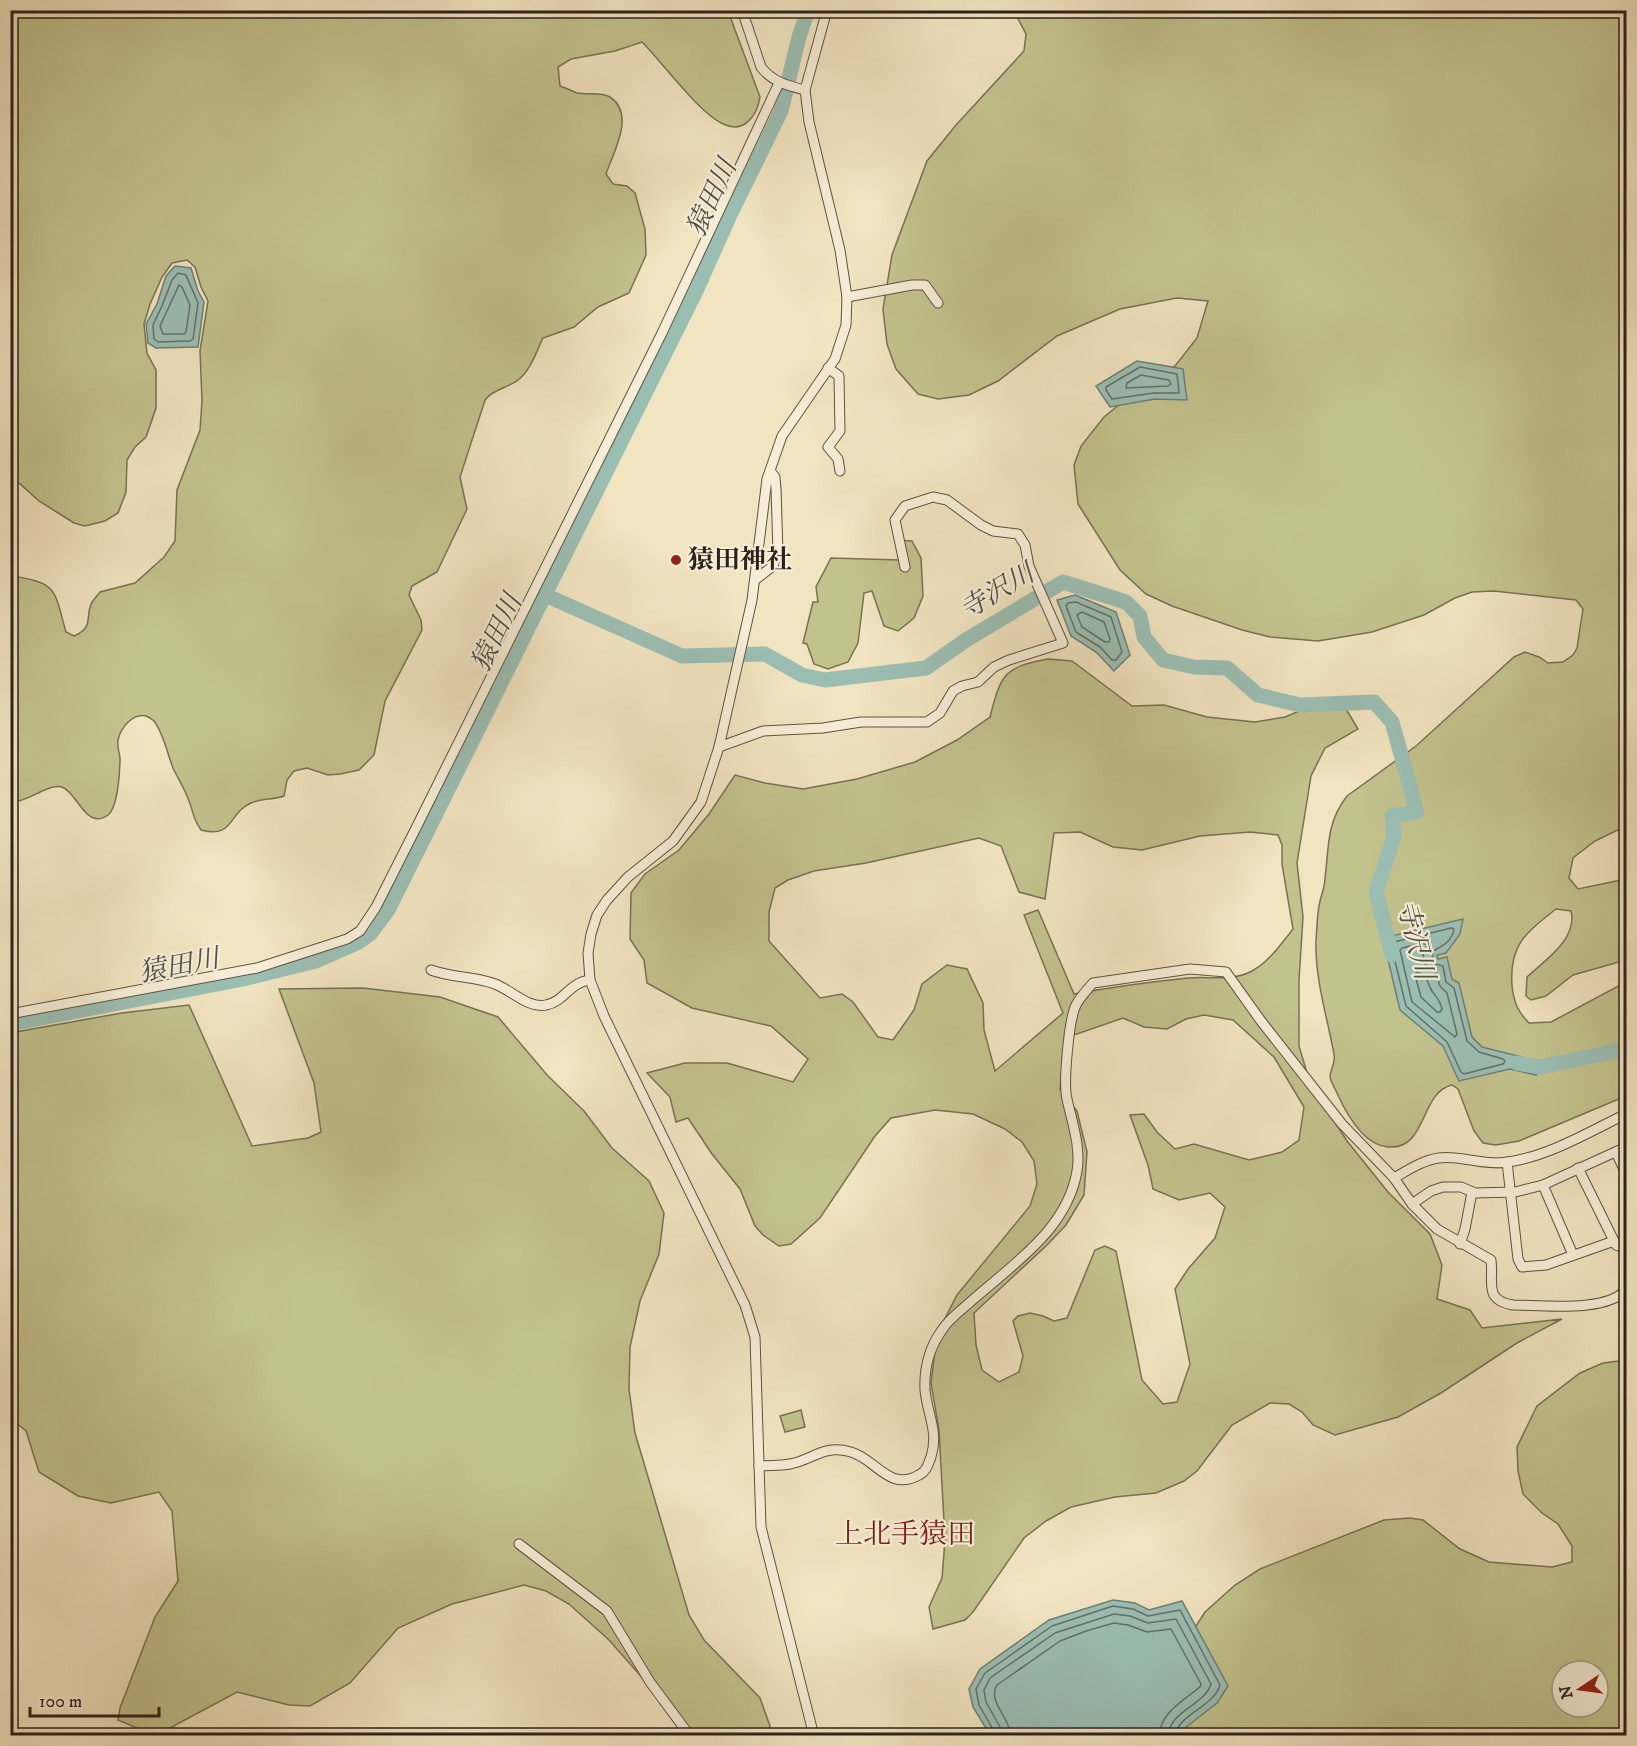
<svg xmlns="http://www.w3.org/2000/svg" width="1637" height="1746" font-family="'IM FELL DW Pica','Noto Serif JP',serif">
<rect width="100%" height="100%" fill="#f1e4c0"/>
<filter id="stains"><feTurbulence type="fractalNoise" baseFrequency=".00333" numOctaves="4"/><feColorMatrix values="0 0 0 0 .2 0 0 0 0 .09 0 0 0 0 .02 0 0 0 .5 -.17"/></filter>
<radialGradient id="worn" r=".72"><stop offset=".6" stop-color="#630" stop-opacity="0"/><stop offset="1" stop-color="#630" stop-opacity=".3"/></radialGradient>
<g fill="#c2c28d" stroke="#777254" stroke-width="1.5" fill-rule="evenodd">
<path d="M11 10 728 11 760 97C757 116 744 134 723 124 698 112 663 63 642 42L615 51 571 59 558 67 560 86C566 88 572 91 577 93 587 95 602 92 610 97 636 114 613 153 606 174L613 184 627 186 635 193 645 229 646 255 629 293 598 307 574 327 543 338C536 352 531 370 518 380 508 388 493 389 485 400L460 477 467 509 437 572 412 586 409 595 421 620 422 630 385 701 374 755 359 770 340 774 328 775 307 768 294 771 287 780 284 796C273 800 262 798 251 803 228 813 234 839 201 830 192 817 194 813 189 801 185 789 178 779 173 768 167 753 164 734 154 721 152 719 149 717 146 716 133 713 121 727 118 740 117 745 119 752 120 758 120 771 118 807 108 815 86 831 78 793 62 787 48 783 27 803 11 802V576C59 582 54 591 66 632L74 636C94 627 85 619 91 604 93 600 97 596 100 592L135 583 164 557 175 541 177 490 200 430 202 401 200 351 208 301 201 287 195 267 187 260 172 263 162 277 150 304 144 324 147 353 156 370V408L146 437 135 447 127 460 126 492 118 513 105 521 85 526 74 523 39 501 20 484 11 480Z"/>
<path d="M1014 11H1626V826L1595 841 1573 858 1569 878 1578 889 1626 879V960L1573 975 1546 996 1531 1000 1526 996 1527 977C1545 960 1578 939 1571 911L1556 909C1526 933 1509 944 1512 986 1514 1003 1518 1012 1529 1023L1551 1022 1626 982V1096L1519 1141 1496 1145 1483 1143 1474 1131 1458 1089 1452 1085C1419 1093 1428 1150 1388 1147 1363 1145 1346 1113 1337 1093 1335 1088 1330 1081 1330 1076 1331 1068 1336 1062 1334 1054 1327 1016 1315 980 1316 941 1317 928 1317 913 1320 901 1322 893 1325 886 1325 878 1329 848 1326 823 1347 796L1416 746 1514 657 1525 652 1539 657 1548 663 1563 662 1573 655 1577 648 1583 609 1576 600 1494 591 1472 592 1455 598 1424 615 1372 632 1318 641 1270 637 1242 630 1172 606 1146 594 1120 570 1078 504 1074 465 1081 446 1104 417 1137 390 1175 366 1197 338 1208 301 1177 298 1120 309 1057 336 998 381 969 395 938 399 918 394 896 369 887 344 883 309 892 255 927 161 956 125 1024 51 1026 34Z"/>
<path d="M895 540 912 541 921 558 923 596 914 618 898 631 884 626 872 591 864 593 858 643 848 662 828 669 814 664 807 644 803 643 813 602H818L816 587 831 558 899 560Z"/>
<path d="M1048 659 1072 661 1132 706 1164 705 1207 717 1255 722 1285 717 1319 703 1342 702 1358 729 1325 748 1311 776 1297 863 1303 917 1299 980V1046L1310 1083 1347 1141 1388 1192 1430 1234 1442 1265 1437 1299 1470 1310 1482 1328 1562 1319 1517 1343 1441 1393 1398 1417 1335 1435 1313 1425 1302 1412 1289 1404 1270 1403 1232 1425 1197 1471 1184 1481 1156 1493 1115 1497 1071 1507 1046 1521 1024 1538 973 1612 965 1620 933 1629 929 1607 942 1578 945 1540 939 1430 931 1383 937 1334 957 1295 1030 1206 1037 1184 1034 1161 1022 1142 1005 1129 973 1114 935 1110 891 1118 875 1136 820 1218 791 1244 779 1246 763 1235 755 1226 740 1189 712 1154 688 1118 676 1122 670 1097 647 1073 685 1063H727L793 1082 808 1059 771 1026 692 1008 647 983 644 960 630 939 631 893 645 874 679 850 709 814 735 775 765 783 803 789 857 779 915 762 957 740 990 717C1001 674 1004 667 1048 659ZM1080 832 1113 847 1142 850 1200 836 1250 832 1278 835 1282 845V864L1293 929C1281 944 1269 962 1252 971 1232 982 1209 976 1188 978 1150 982 1112 987 1074 994L1038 910 1024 915 1063 1013 995 1071 984 1030 983 1003 967 969 947 965 922 984 914 1010 893 1040 878 1037 853 1002 842 994 820 998 769 941V912L775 888 788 880 814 871 866 863 979 838 1001 846 1019 892 1045 899 1054 833ZM1204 1015 1233 1020 1274 1057 1304 1107 1299 1140 1282 1152 1249 1160 1194 1144 1175 1149 1157 1132 1144 1114 1130 1115 1148 1165 1153 1189 1179 1200 1210 1193 1225 1207 1215 1238 1188 1269 1175 1289 1190 1364 1177 1402 1163 1404 1142 1380 1116 1251 1105 1246 1095 1250 1067 1318 1054 1321 1043 1316 1030 1313 1018 1316 1013 1321 1023 1356 1019 1372 999 1382 982 1370 976 1345 974 1313 1046 1246 1066 1225 1084 1195 1087 1152 1077 1111 1060 1089 1065 1038 1123 1018 1144 1027 1167 1029 1186 1019Z"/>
<path d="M363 988 440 997 498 1017 548 1076 584 1111 612 1148 649 1181 664 1213 659 1254 640 1301 630 1347 629 1389 635 1433 689 1615 704 1640 760 1698 770 1726 768 1735H683L646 1682 609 1640 569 1604 546 1591 524 1585 452 1604 398 1628 350 1683 310 1706 289 1705 237 1692 170 1728 144 1731 118 1720 120 1708 155 1617 178 1581 172 1511 159 1492 111 1503 78 1496 39 1472 26 1431 11 1419 10 1033 122 1013 189 1005 252 1146 308 1138 321 1132 314 1083 279 989Z"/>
<path d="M1626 1360V1735L1005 1736 1173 1662 1205 1612 1235 1585 1260 1569 1384 1520 1410 1518 1423 1520 1460 1549 1489 1562 1552 1567 1572 1562V1546L1558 1524 1542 1513 1523 1494 1518 1471 1517 1447 1537 1406 1580 1373 1603 1363ZM1562 1671H1598V1707H1562Z"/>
<path d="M801 1410 805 1427 785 1432 780 1416Z"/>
</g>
<g fill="#9bbeb3" stroke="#6f7f77" stroke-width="1.5">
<path d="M175 266 191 268 198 291 204 302 198 347 156 348 148 343 146 324 157 304 166 276Z"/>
<path d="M1137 361 1183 369 1187 400 1155 399 1110 407 1096 386Z"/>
<path d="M1075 595 1116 612 1130 655 1114 671 1096 652 1071 636 1057 600Z"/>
<path d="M1463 919 1460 934 1446 953 1437 955 1438 959 1447 957 1452 979 1459 983 1472 1037 1482 1047 1538 1061 1536 1075 1510 1069 1459 1081 1443 1046 1400 1010 1383 938Z"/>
<path d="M1113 1600 1135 1603 1149 1610 1182 1601 1228 1686 1217 1703 1185 1728 1180 1735H990L973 1707 969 1689 980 1669 1049 1620Z"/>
</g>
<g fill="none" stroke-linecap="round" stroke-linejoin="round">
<g stroke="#647068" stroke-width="1.5">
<path d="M178 273 186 275 198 303 193 339 190 341 158 342 154 339 153 325 162 306 172 280Z"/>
<path d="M179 285 182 287 190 305 186 332 184 334H163L160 326Z"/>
<path d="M1140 367 1177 374 1179 393H1154L1112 399 1106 390V387Z"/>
<path d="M1141 375 1169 380 1171 384 1168 386 1126 388 1127 383Z"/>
<path d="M1076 602 1111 617 1122 652 1116 660H1112L1100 647 1076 632 1066 606 1068 603Z"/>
<path d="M1082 612 1104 622 1110 639 1109 642H1105L1082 627 1077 615Z"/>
<path d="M1451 928 1454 929C1452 942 1442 946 1433 951L1432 960 1435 964 1443 966 1446 982 1454 988 1467 1041 1479 1052 1503 1059 1505 1061 1503 1064 1464 1074 1461 1072 1447 1042 1406 1006 1391 945 1394 942Z"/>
<path d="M1423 943 1427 945 1423 954 1425 964 1436 973 1440 986 1447 993 1457 1034 1455 1037 1412 1002 1400 950 1402 948Z"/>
<path d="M1417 972C1429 977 1426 981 1432 991 1437 998 1440 1000 1442 1009L1440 1012H1437L1421 997 1415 975Z"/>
<path d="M994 1736V1731L979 1705 976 1689 985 1673 1052 1626 1113 1606 1133 1609 1148 1616 1180 1610 1220 1685C1214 1707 1178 1714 1175 1736"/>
<path d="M1002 1736 1000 1727 986 1702 984 1690 990 1678 1055 1633 1114 1614 1130 1616 1148 1623 1176 1619 1211 1684C1204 1706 1170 1710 1168 1736"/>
<path d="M1011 1736C1010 1717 987 1702 997 1685L1060 1641 1086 1631 1114 1623 1128 1625 1147 1632 1171 1629 1201 1684 1200 1687C1184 1700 1160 1713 1159 1736"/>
</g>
<g stroke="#9bbeb3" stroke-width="15">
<path d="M545 595 682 656 765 654 802 675 825 680 926 668 966 640 1063 582 1126 602 1140 616 1144 637 1163 660 1194 667 1227 668 1258 695 1300 705 1374 702 1392 722 1417 812 1392 816 1394 837 1376 892 1392 955"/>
<path d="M10 1024 243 979 316 961 357 943 370 934 388 910 696 291 730 215 781 111 799 37 808 10"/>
<path d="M1517 1063 1540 1067 1626 1049"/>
</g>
<defs>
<g id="minor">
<path d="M742 10 761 67C772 82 789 86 805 90"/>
<path d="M847 297 912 285H925L938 303"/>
<path d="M828 368 839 376 840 431 828 447 838 459 840 471"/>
<path d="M755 580 773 566 778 553 776 489 775 477 770 471"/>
<path d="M719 747 763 731 823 728 861 722H927L940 713 953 691 962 686 978 682 994 667 1009 660 1063 643 1029 566 1025 545 1018 534 993 531 981 525 947 500 933 497 905 506 895 520 905 567"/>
<path d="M431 970C452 978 474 976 495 984 511 990 529 1009 546 1005 564 1002 570 982 590 980"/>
<path d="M10 1014 257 968 347 939 360 931 376 907 417 826 662 333 779 83"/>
<path d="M1616 1152 1626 1174"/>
<path d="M1507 1162 1518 1259 1522 1267 1546 1265 1614 1241"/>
<path d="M1578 1168 1616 1245 1626 1249"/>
<path d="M1394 1178C1408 1170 1423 1160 1439 1158 1460 1155 1485 1166 1508 1162 1549 1156 1589 1132 1626 1114"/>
<path d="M1543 1185 1573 1255"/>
<path d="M1412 1204 1431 1191 1443 1187H1461L1475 1193 1515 1192 1543 1185 1626 1147"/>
<path d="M1460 1244 1465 1229 1472 1192"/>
<path d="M759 1466C769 1465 780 1466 790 1464 813 1460 823 1444 851 1452 876 1459 889 1492 919 1475 927 1471 928 1464 931 1457 939 1431 927 1414 925 1390 924 1368 929 1348 942 1330 948 1320 959 1312 968 1304 1010 1266 1067 1231 1077 1171 1081 1147 1072 1122 1067 1099 1063 1083 1069 1019 1076 1005 1080 997 1087 990 1093 983L1190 969 1226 972 1261 1021 1342 1124 1394 1178 1412 1204 1437 1229 1491 1260C1494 1282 1483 1300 1513 1305 1540 1305 1609 1313 1626 1289"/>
<path d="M519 1544 607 1611 650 1682 690 1736"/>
<path d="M814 1736 761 1527 755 1337 745 1305 604 1016 590 980 588 953 591 934 597 915 607 900 628 877 673 841 701 802 719 747 752 600 767 479 782 436 835 359 846 325 847 297 840 250 809 122 805 90 827 10"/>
</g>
</defs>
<use href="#minor" stroke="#5d5245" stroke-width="11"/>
<use href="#minor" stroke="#f6edd6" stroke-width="9"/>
</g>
<circle fill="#8f2418" stroke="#f6edd6" stroke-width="2" cx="676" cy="560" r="6"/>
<g text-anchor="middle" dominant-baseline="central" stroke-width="4.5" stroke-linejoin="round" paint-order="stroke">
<g font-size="26" font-weight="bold" fill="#2c211c" stroke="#f6edd6" text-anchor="start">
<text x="688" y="560">猿田神社</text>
</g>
<g font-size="27" font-style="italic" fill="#4d5049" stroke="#f6edd6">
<text transform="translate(712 198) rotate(-65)">猿田川</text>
<text transform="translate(997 592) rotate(-31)">寺沢川</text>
<text transform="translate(497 633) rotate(-64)">猿田川</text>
<text transform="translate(1415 940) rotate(76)">寺沢川</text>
<text transform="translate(179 966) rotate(-11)">猿田川</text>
</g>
<g font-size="28" fill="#7a1f14" stroke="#f6edd6">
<text x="905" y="1534">上北手猿田</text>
</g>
</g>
<rect width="1637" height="1746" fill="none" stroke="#f1e4c0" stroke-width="36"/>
<rect x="12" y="12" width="1613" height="1722" fill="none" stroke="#2c211c" stroke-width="3"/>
<rect x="18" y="18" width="1601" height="1710" fill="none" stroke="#2c211c" stroke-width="1.5"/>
<g transform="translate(1580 1689) rotate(257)"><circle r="28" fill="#f6edd6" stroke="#a59b8c" stroke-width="1.5"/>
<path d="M0-4.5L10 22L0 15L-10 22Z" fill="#8f2418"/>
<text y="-9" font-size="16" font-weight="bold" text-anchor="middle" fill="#2c211c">N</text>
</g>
<path d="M30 1707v9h129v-9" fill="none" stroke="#2c211c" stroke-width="3"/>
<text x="39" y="1707" font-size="18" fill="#2c211c" stroke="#f6edd6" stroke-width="4.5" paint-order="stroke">100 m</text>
<rect width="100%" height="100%" filter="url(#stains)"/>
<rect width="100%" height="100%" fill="url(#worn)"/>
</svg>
